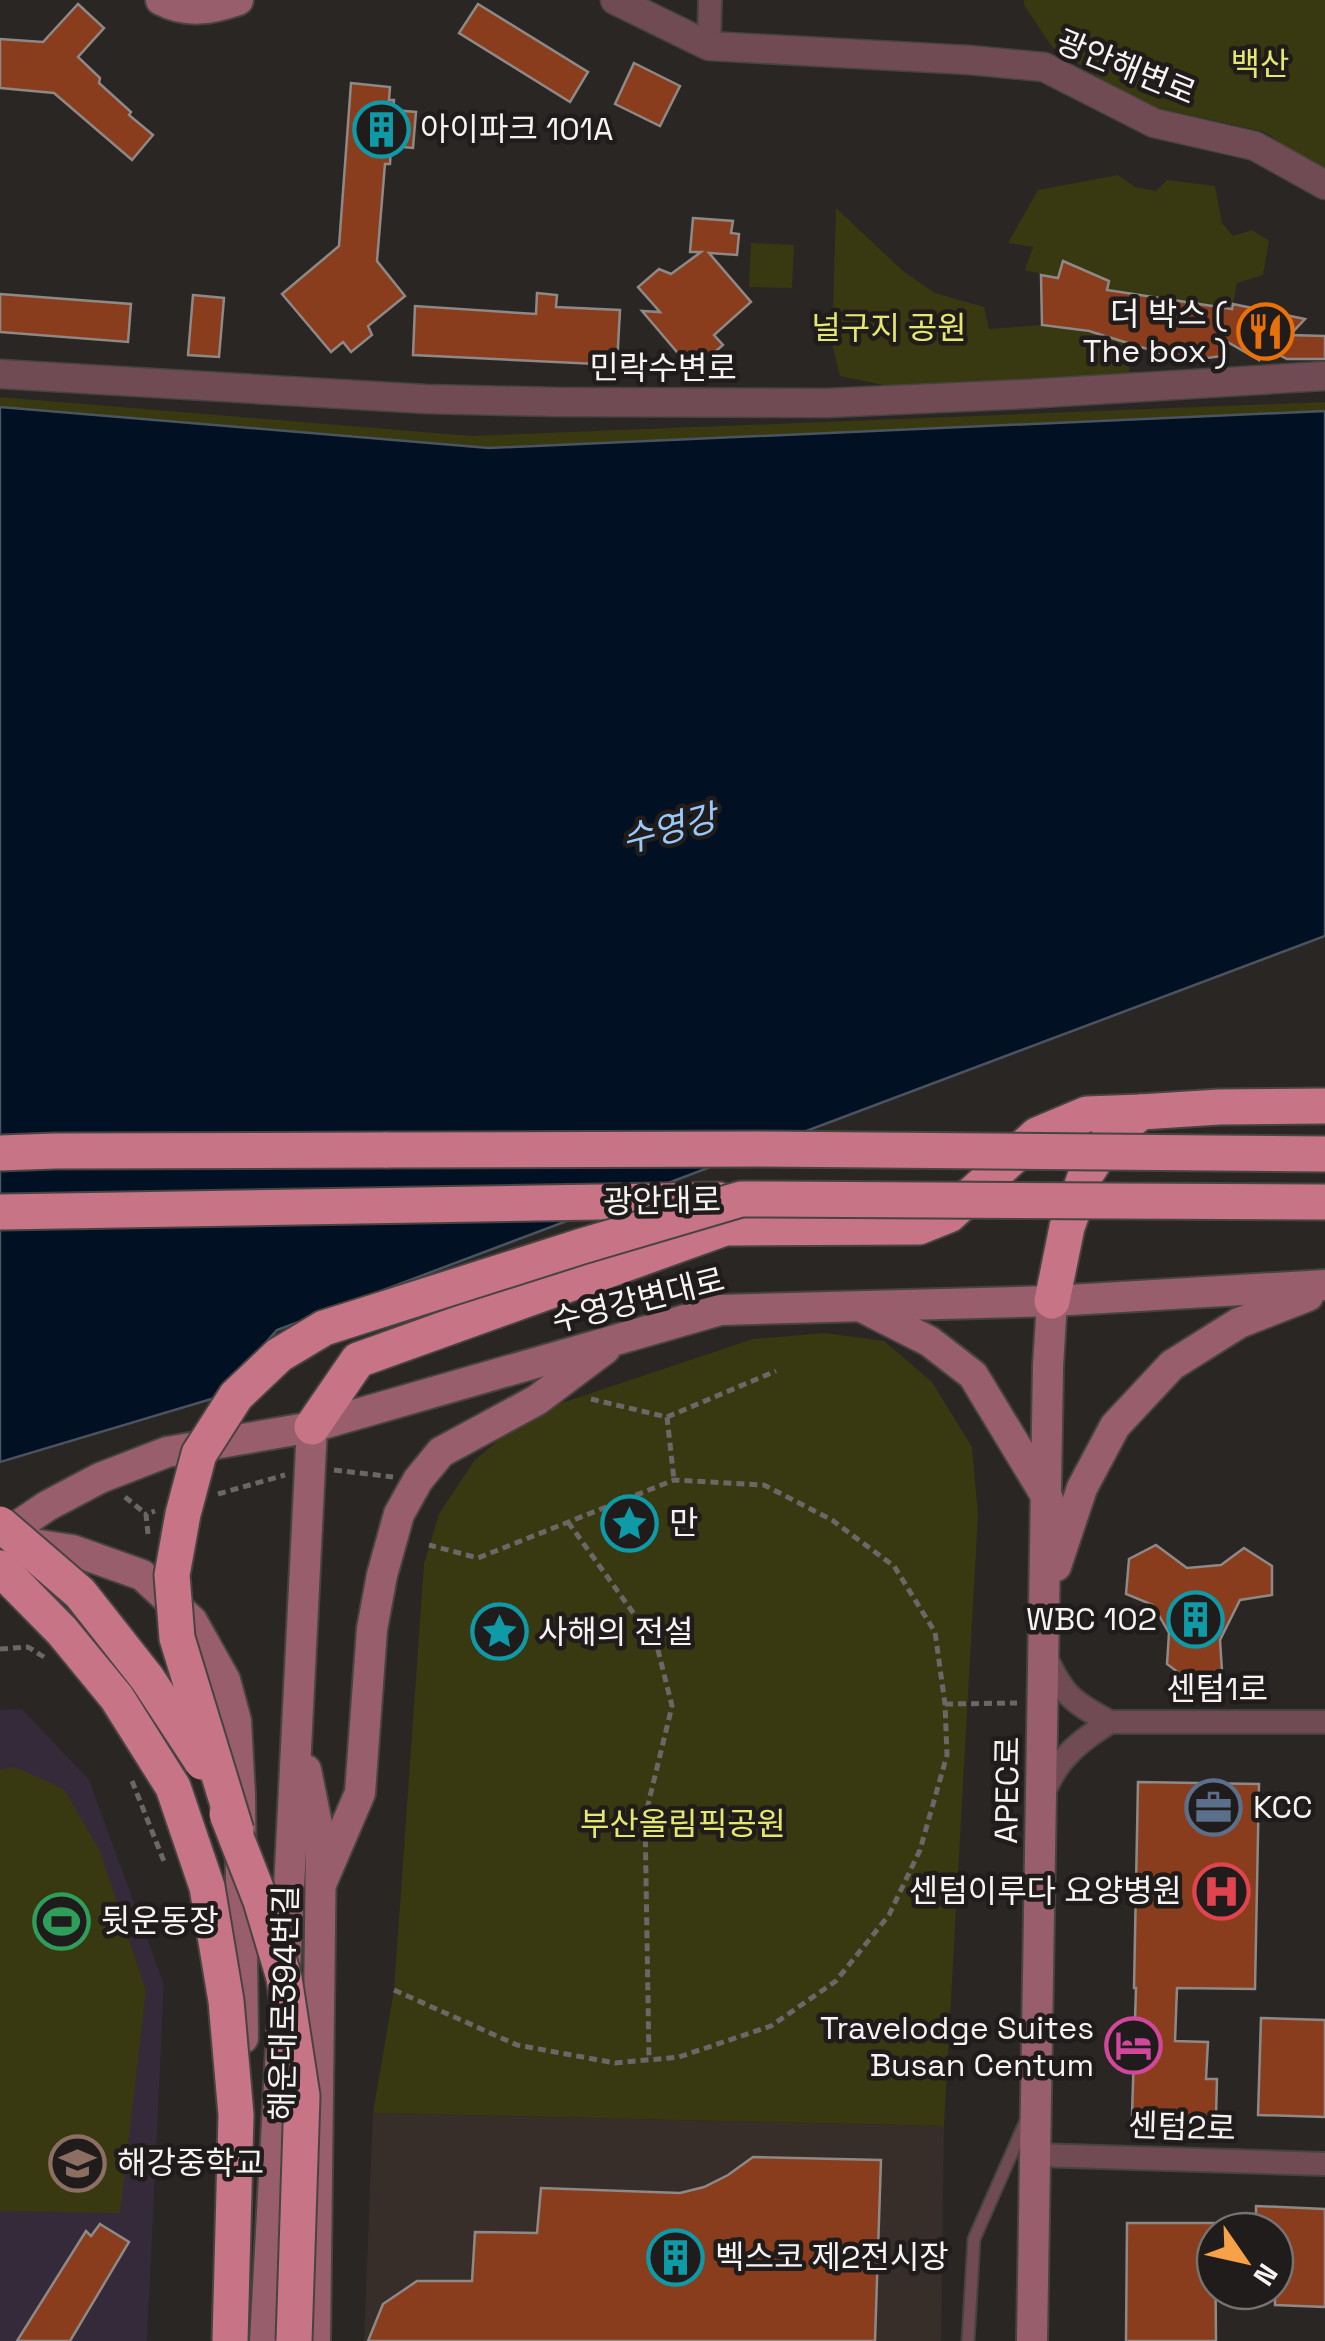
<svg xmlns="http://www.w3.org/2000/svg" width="1325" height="2341" font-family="'Space Grotesk','Noto Sans KR',sans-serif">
<rect width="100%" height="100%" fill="#2a2624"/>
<path fill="#372d29" d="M373 2113 944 2126 941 2341H364Z"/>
<path fill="#342a39" d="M22 1709 89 1780 164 1985 147 2341H0V1710Z"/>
<g fill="#383811">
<path d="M1024 0H1325V174L1265 132 1140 104 1052 47 1024 5Z"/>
<path d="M1118 175 1135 187 1156 191 1167 180 1215 186 1222 223 1233 236 1252 230 1269 241 1263 275 1237 283 1233 304 1228 308 1117 292 1104 300 1108 280 1064 261 1058 278 1025 270 1033 247 1008 243 1038 190Z"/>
<path d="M836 208 903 271 935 293 984 307 989 329 1042 325 1101 335 1130 344 1129 375 888 386 840 376 832 343Z"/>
<path d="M751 243 794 245 792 288 749 287Z"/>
<path d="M0 397 471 436 1325 402V441L919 464 0 443Z"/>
<path d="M825 1333 884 1341 932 1382 972 1447 978 1515 944 2126 373 2113 394 1990 424 1564 439 1514 474 1461 529 1414 753 1339Z"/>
<path d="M15 1767 64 1789 100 1851 146 1991 120 2213 0 2211V1770Z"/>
</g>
<path fill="#011022" stroke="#4a5460" stroke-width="2.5" d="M0 407 489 448 1325 411V936L277 1330 251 1359 255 1386 0 1462Z"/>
<g fill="#8a3d1c" stroke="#8e8987" stroke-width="2.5">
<path d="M78 4 104 28 78 57 100 78 99 83 131 112 129 115 153 135 132 160 54 93 0 88V39L43 42Z"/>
<path d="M478 4 588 72 570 102 459 33Z"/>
<path d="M634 63 680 86 660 126 615 104Z"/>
<path d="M351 83 390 87 389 100H394L393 110 416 112 413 148 391 146 390 164H385L377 261 405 296 368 326 372 335 351 352 343 342 331 352 282 294 339 246Z"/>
<path d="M693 218 733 221 731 233 739 234 737 255 709 253 751 302 714 335 723 345 701 364 696 358 688 365 642 311 660 312 638 287 659 269 671 274 701 252H690Z"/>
<path d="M1063 261 1109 281 1107 290 1232 309 1233 304 1305 319 1290 335 1325 336V359H1287L1262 346 1259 360 1224 340 1222 356 1186 361 1089 331 1042 325 1041 275 1058 278Z"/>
<path d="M537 293 557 295 556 307 620 310 617 365 413 355 415 306 536 314Z"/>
<path d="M0 294 131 304 128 342 0 332Z"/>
<path d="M193 295 224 298 219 357 188 355Z"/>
<path d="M1156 1545 1187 1568 1221 1565 1244 1548 1272 1566V1595L1240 1600 1220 1640 1222 1671 1192 1683 1167 1664 1169 1633 1153 1605 1126 1594 1129 1559Z"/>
<path d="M1138 1782 1259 1784 1255 1989 1177 1988 1175 2041 1208 2042 1206 2079H1217L1216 2117 1132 2115 1136 1988H1134Z"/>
<path d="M1261 2018 1325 2020V2117L1258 2115Z"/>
<path d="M753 2157 881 2160 875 2341H368L383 2304 417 2281H472L475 2232 537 2233 541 2188 680 2193 704 2187 728 2175Z"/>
<path d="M1256 2206 1325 2209V2307L1275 2305V2231H1256Z"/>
<path d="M1127 2223H1215L1216 2341H1126Z"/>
<path d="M100 2224 129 2242 70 2341H17L86 2231 91 2236Z"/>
</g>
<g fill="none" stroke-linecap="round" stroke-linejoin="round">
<defs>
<path id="service" d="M968 2341 974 2239 1025 2123"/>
<g id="minor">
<path d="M709 46 710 0"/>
<path d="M1045 1655C1063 1695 1072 1702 1110 1722H1325"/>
<path d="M1045 1790C1058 1758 1081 1740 1110 1722"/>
<path d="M1036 2155 1325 2164"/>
</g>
<g id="tertiary">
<path d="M615 0 709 46 969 60 1044 67 1154 123 1255 146 1325 185"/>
<path d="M0 374 426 399 557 402 827 403 1026 394 1325 376"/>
</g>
<g id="secondary">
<path d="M161 0C188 14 211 9 238 0"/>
<path d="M864 1308 929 1341 973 1375 1048 1499"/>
<path d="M0 1538 47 1506 100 1478 167 1452 312 1427 720 1310 1052 1301 1325 1285"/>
<path d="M13 1541 72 1550 142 1575 192 1621 225 1680 236 1721 240 1795 243 2038"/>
<path d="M1056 1566 1082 1488 1115 1426 1172 1365 1239 1323 1308 1296"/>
<path d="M306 1770 321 1844 315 2341"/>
<path d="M321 1884 360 1793 372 1629 382 1575 399 1514 418 1480 441 1452 537 1400 605 1349"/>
<path d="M285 1969 312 1427"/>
<path d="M265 2341 282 2030"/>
<path d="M1032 2341 1048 1366 1052 1301"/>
</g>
<g id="trunk">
<path d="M0 1153 55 1151 387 1150"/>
<path d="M0 1212 719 1200"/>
<path d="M1052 1301 1067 1227 1086 1174 1109 1138 1141 1112 1219 1107 1325 1106"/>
<path d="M312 1427 358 1360 725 1228 919 1227 949 1215 1037 1135 1087 1114 1141 1112"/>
</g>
</defs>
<use href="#service" stroke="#474341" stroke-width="15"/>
<use href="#minor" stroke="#474341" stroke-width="26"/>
<use href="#tertiary" stroke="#474341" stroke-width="31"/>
<use href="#secondary" stroke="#474341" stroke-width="34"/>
<use href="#trunk" stroke="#474341" stroke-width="39"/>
<g stroke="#6b6766" stroke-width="5" stroke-dasharray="8 5" stroke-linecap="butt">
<path d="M591 1399 667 1417 674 1480"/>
<path d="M667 1417 776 1371"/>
<path d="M334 1470 393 1477"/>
<path d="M218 1494 285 1475"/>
<path d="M125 1497 146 1514"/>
<path d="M568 1522 657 1646 672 1706 645 1817 649 2060"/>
<path d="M148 1534 146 1514 155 1511"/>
<path d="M0 1649 28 1647 44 1657"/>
<path d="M945 1704 1017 1703"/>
<path d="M132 1781 165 1864"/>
<path d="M394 1990 517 2045 615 2063 679 2057 771 2026 836 1981 889 1915 920 1850 947 1755 945 1704 935 1632 894 1566 832 1520 764 1485 674 1480 478 1558 429 1545"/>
</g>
<use href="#service" stroke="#704b53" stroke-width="11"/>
<use href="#minor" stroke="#704b53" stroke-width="22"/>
<use href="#tertiary" stroke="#704b53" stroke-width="28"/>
<use href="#secondary" stroke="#995e6b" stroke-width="30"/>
<use href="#trunk" stroke="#c67486" stroke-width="35"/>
<defs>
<g id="trunk-bridge">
<path d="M387 1150 762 1149 1325 1154"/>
<path d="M0 1524 80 1593 147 1678 202 1762"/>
<path d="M0 1568 62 1631 117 1698 173 1787 207 1887 226 2001 236 2115 230 2341"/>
<path d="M227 1814 261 1901 284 1978 302 2096 294 2341"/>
<path d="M236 1831 177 1638 172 1575 183 1514 199 1454 236 1396 279 1355 324 1328 582 1246 741 1199 1325 1202"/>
</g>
</defs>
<use href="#trunk-bridge" stroke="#474341" stroke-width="39" stroke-linecap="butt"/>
<use href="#trunk-bridge" stroke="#c67486" stroke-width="35"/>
</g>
<defs>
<symbol id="building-ring" viewBox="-11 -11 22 22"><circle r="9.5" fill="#201c1b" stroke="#0f9aa8" stroke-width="1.5"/><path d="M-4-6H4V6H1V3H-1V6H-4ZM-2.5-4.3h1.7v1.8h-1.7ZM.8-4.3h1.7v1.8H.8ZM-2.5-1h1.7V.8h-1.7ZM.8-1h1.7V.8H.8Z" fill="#0f9aa8"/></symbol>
<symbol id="restaurant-ring" viewBox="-11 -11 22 22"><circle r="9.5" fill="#201c1b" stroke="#e8710a" stroke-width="1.5"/><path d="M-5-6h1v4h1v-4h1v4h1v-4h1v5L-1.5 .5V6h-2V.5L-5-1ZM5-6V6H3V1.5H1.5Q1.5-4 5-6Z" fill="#e8710a"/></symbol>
<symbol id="sight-ring" viewBox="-11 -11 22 22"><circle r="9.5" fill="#201c1b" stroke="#0f9aa8" stroke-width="1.5"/><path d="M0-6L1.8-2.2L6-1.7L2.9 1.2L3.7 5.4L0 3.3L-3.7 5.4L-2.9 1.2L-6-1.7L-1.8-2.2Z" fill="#0f9aa8"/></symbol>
<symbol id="office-ring" viewBox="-11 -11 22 22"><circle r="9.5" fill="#201c1b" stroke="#5c6f8a" stroke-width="1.5"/><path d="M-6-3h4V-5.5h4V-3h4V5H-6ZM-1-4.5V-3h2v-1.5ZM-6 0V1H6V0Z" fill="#5c6f8a"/></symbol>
<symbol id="hospital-ring" viewBox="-11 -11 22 22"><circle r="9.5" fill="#201c1b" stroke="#e0444e" stroke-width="1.5"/><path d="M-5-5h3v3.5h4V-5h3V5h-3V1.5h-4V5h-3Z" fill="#e0444e"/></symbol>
<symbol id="stadium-ring" viewBox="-11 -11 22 22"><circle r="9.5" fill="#201c1b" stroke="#2e9e5b" stroke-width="1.5"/><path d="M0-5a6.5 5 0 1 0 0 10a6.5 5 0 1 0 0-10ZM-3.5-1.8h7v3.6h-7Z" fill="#2e9e5b"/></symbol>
<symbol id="hotel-ring" viewBox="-11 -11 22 22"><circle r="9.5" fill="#201c1b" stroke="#d1479c" stroke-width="1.5"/><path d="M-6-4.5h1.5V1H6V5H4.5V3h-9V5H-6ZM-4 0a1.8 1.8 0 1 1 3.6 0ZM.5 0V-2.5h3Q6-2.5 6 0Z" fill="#d1479c"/></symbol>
<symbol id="school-ring" viewBox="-11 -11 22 22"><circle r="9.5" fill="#201c1b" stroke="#8d6e63" stroke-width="1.5"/><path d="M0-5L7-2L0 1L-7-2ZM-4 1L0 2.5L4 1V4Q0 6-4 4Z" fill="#8d6e63"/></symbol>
</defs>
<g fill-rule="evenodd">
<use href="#building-ring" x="350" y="98" width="63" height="63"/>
<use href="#restaurant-ring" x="1234" y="300" width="63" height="63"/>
<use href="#sight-ring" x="598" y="1492" width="63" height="63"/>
<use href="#building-ring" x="1164" y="1588" width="63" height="63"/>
<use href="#sight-ring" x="468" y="1600" width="63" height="63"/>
<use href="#office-ring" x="1182" y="1776" width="63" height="63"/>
<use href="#hospital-ring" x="1190" y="1860" width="63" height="63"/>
<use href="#stadium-ring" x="30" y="1890" width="63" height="63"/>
<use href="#hotel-ring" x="1102" y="2014" width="63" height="63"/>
<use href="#school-ring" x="46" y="2132" width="63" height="63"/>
<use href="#building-ring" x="644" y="2226" width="63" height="63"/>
</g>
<g text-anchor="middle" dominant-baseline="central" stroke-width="9" stroke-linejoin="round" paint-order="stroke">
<g font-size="32" fill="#e5e86e" stroke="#201c1b">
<text x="1260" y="64">백산</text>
<text x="889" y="328">널구지 공원</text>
<text x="683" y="1824">부산올림픽공원</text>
</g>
<g font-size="32" fill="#f6f3f2" stroke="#201c1b">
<text transform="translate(1126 67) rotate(22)">광안해변로</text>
<text x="663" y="368">민락수변로</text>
<text transform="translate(662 1201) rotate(-1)">광안대로</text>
<text transform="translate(638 1300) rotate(-14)">수영강변대로</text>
<text x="1217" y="1689">센텀1로</text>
<text transform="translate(1007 1790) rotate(-89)">APEC로</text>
<text transform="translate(284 2003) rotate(-89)">해운대로394번길</text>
<text transform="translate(1182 2127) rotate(2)">센텀2로</text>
</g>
<g font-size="32" fill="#f6f3f2" stroke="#201c1b" text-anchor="start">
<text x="420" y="129">아이파크 101A</text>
<text x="1227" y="314" text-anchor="end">더 박스 (<tspan x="1227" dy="37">The box )</tspan></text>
<text x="669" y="1523">만</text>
<text x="1157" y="1619" text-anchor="end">WBC 102</text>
<text x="538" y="1632">사해의 전설</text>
<text x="1253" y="1807">KCC</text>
<text x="1182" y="1891" text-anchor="end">센텀이루다 요양병원</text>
<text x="101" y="1921">뒷운동장</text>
<text x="1094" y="2028" text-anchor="end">Travelodge Suites<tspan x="1094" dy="37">Busan Centum</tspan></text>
<text x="117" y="2163">해강중학교</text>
<text x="715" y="2257">벡스코 제2전시장</text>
</g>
<g font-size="35" font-style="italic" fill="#99c8fa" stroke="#201c1b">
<text transform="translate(669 829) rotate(-15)">수영강</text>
</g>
</g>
<g transform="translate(1245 2261) rotate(124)"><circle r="48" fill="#201c1b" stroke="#767271" stroke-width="2.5"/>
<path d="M0-8L18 38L0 25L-18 38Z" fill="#f7a148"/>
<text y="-15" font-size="28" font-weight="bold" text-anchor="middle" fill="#f6f3f2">N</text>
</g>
</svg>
